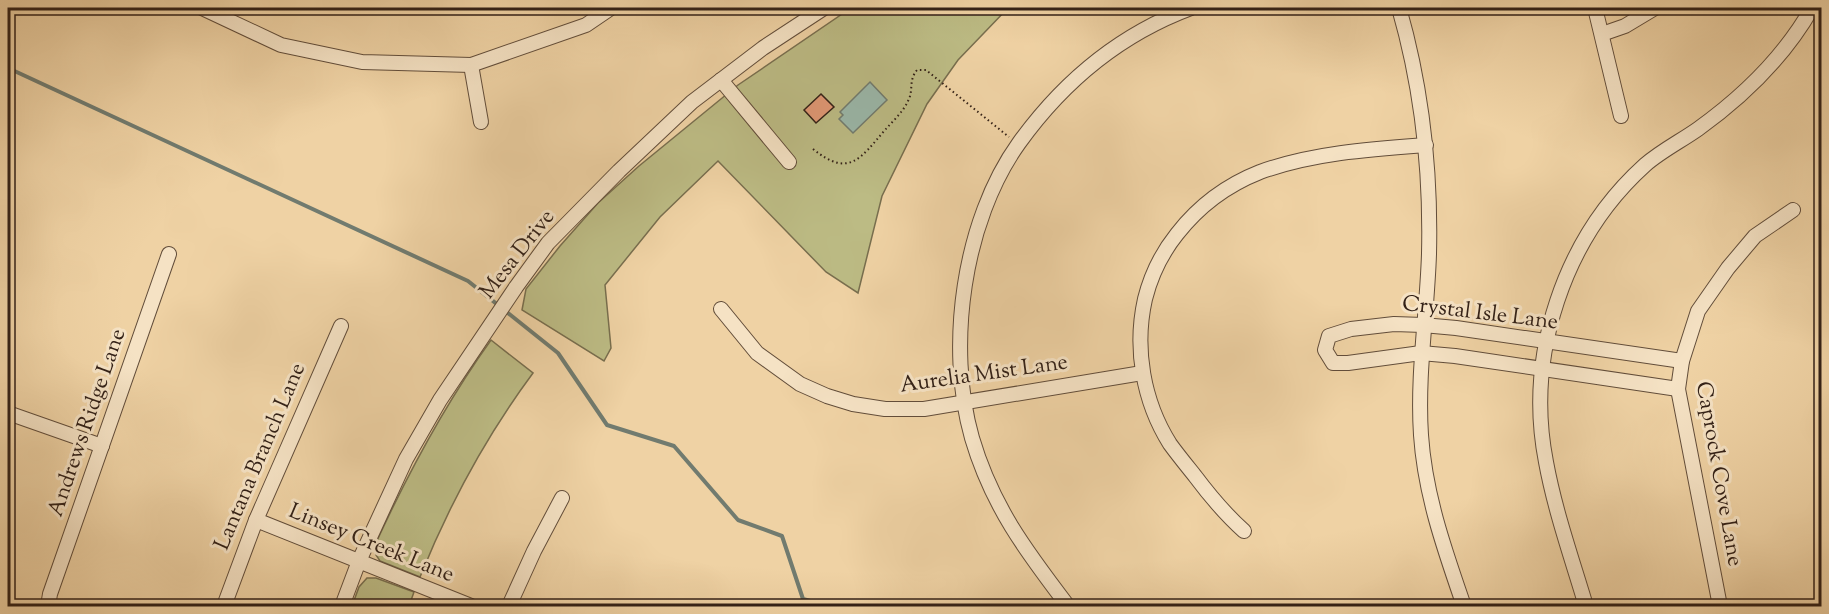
<svg xmlns="http://www.w3.org/2000/svg" width="1829" height="614" font-family="'Sorts Mill Goudy',serif">
<rect width="100%" height="100%" fill="#efd2a4"/>
<filter id="stains"><feTurbulence type="fractalNoise" baseFrequency=".00333" numOctaves="4"/><feColorMatrix values="0 0 0 0 .2 0 0 0 0 .09 0 0 0 0 .02 0 0 0 .5 -.17"/></filter>
<radialGradient id="worn" r=".72"><stop offset=".6" stop-color="#630" stop-opacity="0"/><stop offset="1" stop-color="#630" stop-opacity=".3"/></radialGradient>
<g fill="#bcbb84" stroke="#786e4e" stroke-width="1.5">
<path d="M851 8H1008L958 60 927 104 882 196 858 293 826 272 718 161 660 217 605 285 611 348 604 361 522 310 526 289 560 246 598 203 639 166 738 85Z"/>
<path d="M491 340 533 373C487 435 449 505 420 577L380 561 376 555 375 545C408 473 445 404 491 340Z"/>
<path d="M367 578H376L414 592 409 606H352L359 587Z"/>
</g>
<path fill="#9ab7a9" stroke="#717b6f" stroke-width="1.5" d="M870 82 887 100 853 133 839 119 843 115 840 112Z"/>
<g fill="none" stroke-linecap="round" stroke-linejoin="round">
<path stroke="#717b6f" stroke-width="4" d="M8 68 468 281 558 353 607 425 674 446 738 520 782 536 803 599 828 606"/>
</g>
<path fill="#e19875" stroke="#332117" stroke-width="1.5" d="M821 94 834 107 816 123 804 110Z"/>
<g fill="none" stroke-linecap="round" stroke-linejoin="round">
<defs>
<g id="minor">
<path d="M202 8 281 45 362 62 471 65 586 25 611 8"/>
<path d="M1399 8C1422 88 1431 171 1429 254 1427 315 1417 375 1421 435 1425 495 1445 551 1464 606"/>
<path d="M1595 8 1621 116"/>
<path d="M1602 34 1625 26 1655 8"/>
<path d="M471 65 481 122"/>
<path d="M721 80 789 162"/>
<path d="M721 309 757 353 800 384 827 396 853 404 885 409H924L1142 373"/>
<path d="M1678 389 1455 356 1421 353 1348 363H1333L1325 350 1329 336 1351 329 1394 324 1423 325 1456 328 1682 361"/>
<path d="M8 413 102 446"/>
<path d="M256 520 471 606"/>
<path d="M1244 531C1225 514 1210 496 1195 476 1187 466 1178 455 1170 444 1143 401 1134 348 1145 299 1151 275 1161 254 1177 234 1198 207 1227 185 1260 172 1312 153 1371 149 1426 145"/>
<path d="M48 606 50 594 169 254"/>
<path d="M224 606 256 520 341 326"/>
<path d="M342 606 359 561 406 459 440 400 516 287 548 243 619 171 692 102 763 48 824 8"/>
<path d="M509 606 534 551 562 498"/>
<path d="M1068 606C1026 551 992 506 972 438 946 347 963 221 1019 143 1063 82 1121 34 1191 8"/>
<path d="M1586 606C1572 559 1555 511 1546 462 1525 355 1564 238 1645 165 1661 151 1681 141 1698 129 1744 96 1784 57 1812 8"/>
<path d="M1720 606 1678 389 1682 361 1698 311 1728 268 1755 236 1793 210"/>
</g>
</defs>
<use href="#minor" stroke="#624d3a" stroke-width="16"/>
<path stroke="#332117" stroke-width="2" stroke-dasharray="1.5 3" stroke-linecap="butt" d="M813 149C849 178 860 159 885 130 893 121 903 112 908 101 914 90 908 81 917 70H926L1009 137"/>
<use href="#minor" stroke="#f5e2c4" stroke-width="14"/>
</g>
<g text-anchor="middle" dominant-baseline="central" stroke-width="6" stroke-linejoin="round" paint-order="stroke">
<g font-size="22" fill="#332117" stroke="#f5e2c4">
<text transform="translate(518 255) rotate(-52)">Mesa Drive</text>
<text transform="translate(1480 314) rotate(7)">Crystal Isle Lane</text>
<text transform="translate(984 375) rotate(-8)">Aurelia Mist Lane</text>
<text transform="translate(88 423) rotate(-71)">Andrews Ridge Lane</text>
<text transform="translate(261 457) rotate(-67)">Lantana Branch Lane</text>
<text transform="translate(1718 474) rotate(80)">Caprock Cove Lane</text>
<text transform="translate(371 544) rotate(22)">Linsey Creek Lane</text>
</g>
</g>
<rect width="1829" height="614" fill="none" stroke="#efd2a4" stroke-width="30"/>
<rect x="9" y="9" width="1811" height="596" fill="none" stroke="#332117" stroke-width="3"/>
<rect x="15" y="15" width="1799" height="584" fill="none" stroke="#332117" stroke-width="1.5"/>
<rect width="100%" height="100%" filter="url(#stains)"/>
<rect width="100%" height="100%" fill="url(#worn)"/>
</svg>
